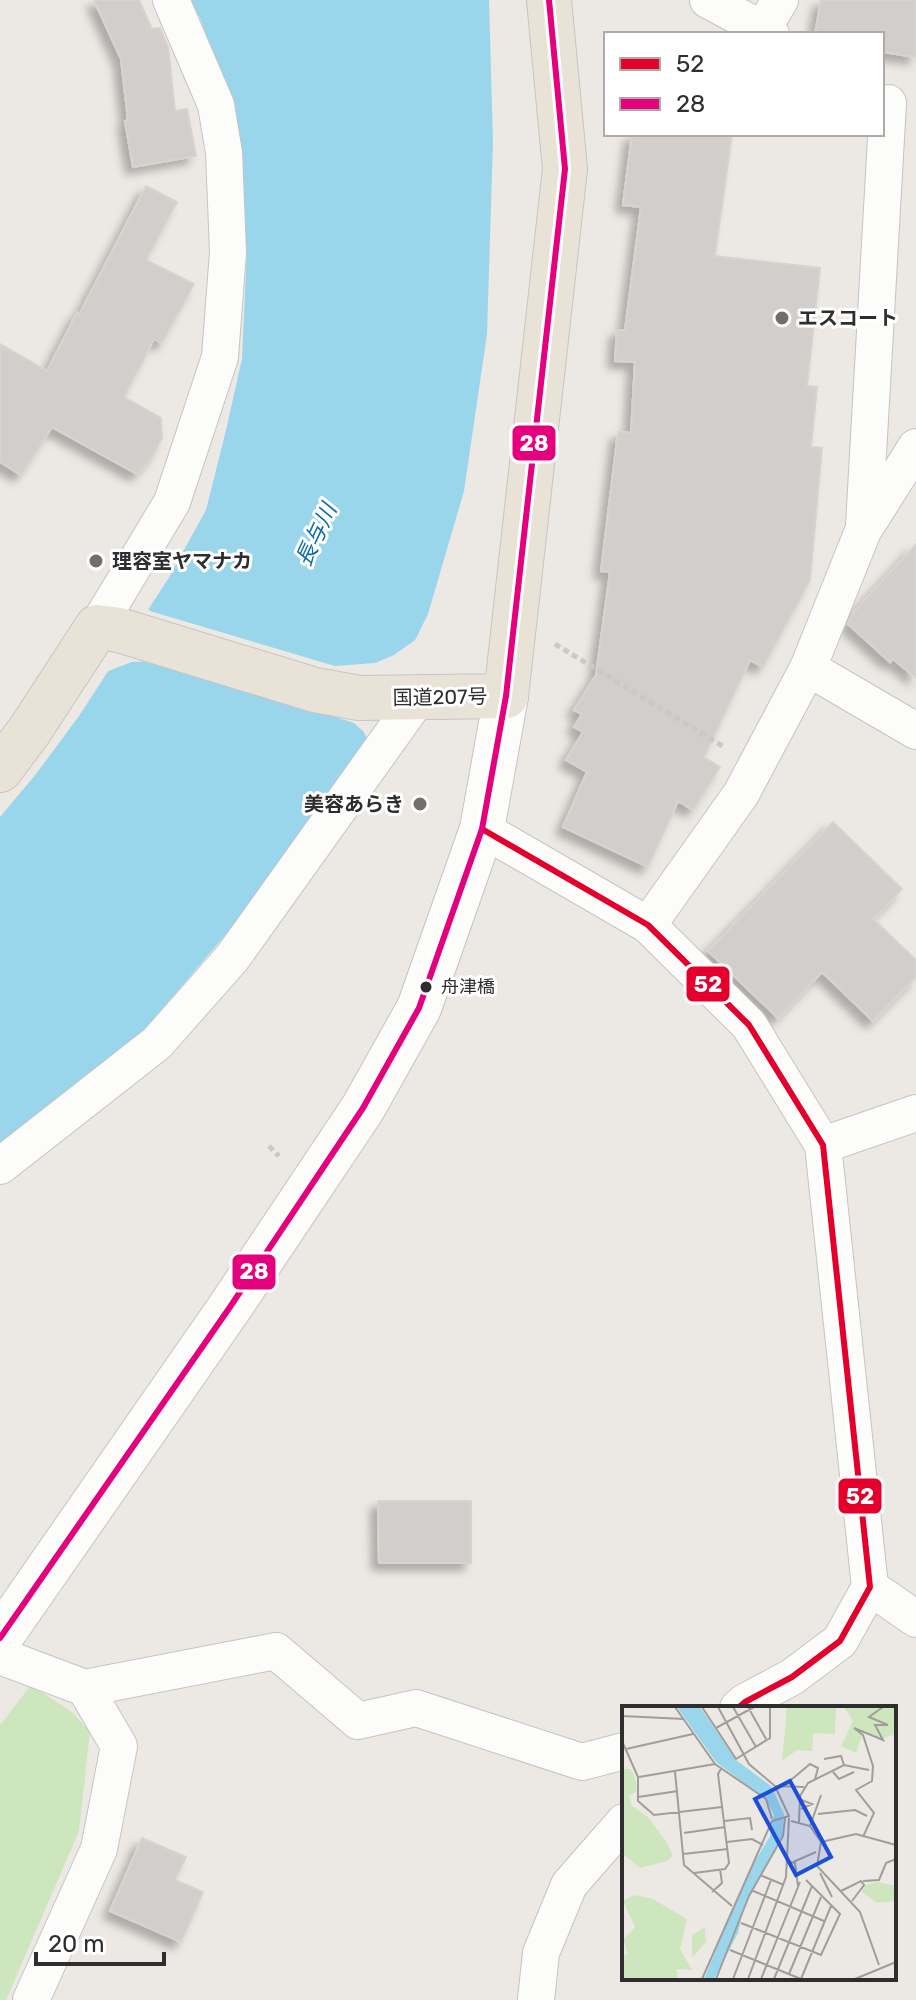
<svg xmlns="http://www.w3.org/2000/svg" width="916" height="2000" font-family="Rubik,'Noto Sans JP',sans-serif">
<defs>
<filter id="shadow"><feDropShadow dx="-7" dy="7" stdDeviation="4" flood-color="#0004"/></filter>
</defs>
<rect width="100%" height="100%" fill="#ece8e4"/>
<path fill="#cee6be" d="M31 1685 72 1712 90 1732 79 1831 6 2000H0V1725Z"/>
<path fill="#99d6ec" d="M188 0H489L493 141 487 334 464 491 428 614 361 750 244 913 141 1034 0 1144V817L36 774 79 716 168 579 206 510 226 430 242 359 247 250 232 106 200 18Z"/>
<path fill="#ece8e4" d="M146 607 150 611 335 666 375 663 394 655 418 638 369 742 363 731 354 723 174 665 157 661 132 662 103 673Z"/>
<g fill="#d1cecb" stroke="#d7d4d0" stroke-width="2" filter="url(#shadow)">
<path d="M94 0H139L152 29 160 28 168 47 175 111 187 109 196 156 133 167 125 121 128 120 121 59Z"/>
<path d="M821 0H916V57L882 52V34H815Z"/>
<path d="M632 134H732L715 256 820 268 807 386 817 387 811 447 822 448 810 580 763 667 750 660 704 757 720 767 693 810 678 801 648 867 563 827 587 772 566 760 583 732 574 727 582 714 574 710 596 675 610 572 601 571 618 432 631 433 635 362 615 361 617 330H625L641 207 623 205Z"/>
<path d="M146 186 177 202 146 260 194 284 162 343 154 339 124 397 161 418 162 438 152 457 137 474 52 427 21 475 0 462V344L47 371 77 313 79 315Z"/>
<path d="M916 544V678L893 659 890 662 848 624 853 613Z"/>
<path d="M833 822 902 889 873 919 916 960V977L873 1021 822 972 778 1018 708 951Z"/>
<path d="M378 1501H471V1563H379Z"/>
<path d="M142 1838 186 1857 175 1880 203 1892 181 1942 110 1911Z"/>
</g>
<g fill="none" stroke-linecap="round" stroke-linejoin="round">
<defs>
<g id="minor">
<path d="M708 0 771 34"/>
<path d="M763 29 780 0"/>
<path d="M864 525 888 103"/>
<path d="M97 627 172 502 220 357 228 252 224 153 216 105 171 0"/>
<path d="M808 668 916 731"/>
<path d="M482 829 648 925 749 1025 823 1145 870 1587 840 1641 792 1677 745 1702 738 1708"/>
<path d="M648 925 741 794 808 668 863 531 916 447"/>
<path d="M823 1145 916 1113"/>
<path d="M0 1166 157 1043 232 958 418 698"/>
<path d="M870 1587 916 1619"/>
<path d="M0 1656 85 1688 119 1746 99 1849 31 2000"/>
<path d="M85 1688 276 1651 358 1721 416 1708 582 1762 624 1751"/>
<path d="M536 2000 541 1953 569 1885 624 1822"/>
</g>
<path id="tertiary" d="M0 1638 230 1307 363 1108 419 1008 482 829 506 696"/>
<path id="trunk" d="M0 770 30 730 97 627 119 630 315 690 359 698 506 696 565 169 549 0"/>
</defs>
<use href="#minor" stroke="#c5c4c5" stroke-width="38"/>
<use href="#tertiary" stroke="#c5c4c5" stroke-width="46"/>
<use href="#trunk" stroke="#c6c5c4" stroke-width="46"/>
<g stroke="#c9c9c8" stroke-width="5" stroke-dasharray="6 4" stroke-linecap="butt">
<path d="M555 644 724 747"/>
<path d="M269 1146 279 1156"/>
</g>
<use href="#minor" stroke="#fcfcfb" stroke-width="36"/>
<use href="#tertiary" stroke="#fcfcfb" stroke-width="44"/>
<use href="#trunk" stroke="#e9e2d6" stroke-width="44"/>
<defs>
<path id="bus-1" d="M482 829 648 925 749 1025 823 1145 870 1587 840 1641 792 1677 745 1702 738 1708"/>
<path id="bus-2" d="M0 1638 230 1307 363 1108 419 1008 482 829 506 696 565 169 549 0"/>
</defs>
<use href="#bus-1" stroke="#fff" stroke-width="12"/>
<use href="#bus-2" stroke="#fff" stroke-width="12"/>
<use href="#bus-1" stroke="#e4002b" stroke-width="6"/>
<use href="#bus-2" stroke="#e5007d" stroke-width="6"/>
</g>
<g fill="#706f6e" stroke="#fff" stroke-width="3">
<circle cx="782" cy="318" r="8"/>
<circle cx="96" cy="561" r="8"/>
<circle cx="420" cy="804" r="8"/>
</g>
<circle fill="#2e2e2e" stroke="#fff" stroke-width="3" cx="426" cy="987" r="7"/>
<g text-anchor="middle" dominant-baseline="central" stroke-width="6" stroke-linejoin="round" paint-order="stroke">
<g font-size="18" fill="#2e2e2e" stroke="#fff" text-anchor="start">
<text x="441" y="987">舟津橋</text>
</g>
<g font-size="20" font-weight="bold" fill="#2e2e2e" stroke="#fff" text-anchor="start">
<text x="798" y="318">エスコート</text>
<text x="112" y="561">理容室ヤマナカ</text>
<text x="404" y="804" text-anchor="end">美容あらき</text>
</g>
<g font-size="20" fill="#2e2e2e" stroke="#fff">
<text transform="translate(440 697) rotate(-1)">国道207号</text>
</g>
<g font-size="22" font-style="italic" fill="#0d6fa3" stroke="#fff">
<text transform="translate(316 535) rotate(-65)">長与川</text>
</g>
</g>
<g transform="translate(622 1706)">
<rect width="274" height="274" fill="#ece8e4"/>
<path d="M165 1H214L213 28 191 27 190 45 175 44 160 55ZM222 1H274V28L257 34 242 25 234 47 219 40 231 15ZM0 63H8L13 71 15 85 7 90 10 100 26 111 43 134 51 149 45 155 18 162 0 147ZM256 176 274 180V195L255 197 240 186V180ZM12 189 31 193 65 213 58 243 70 264 54 263 56 273H0V251L6 248 1 234 13 221 1 195ZM83 221 84 236 70 252V229Z" fill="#cee6be"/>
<path d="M55 1H78L114 54 149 80 162 108 160 130 123 197 116 227 92 273H82L126 167 148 130 152 109 144 93 94 56Z" fill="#99d6ec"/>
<path fill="none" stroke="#a09e9b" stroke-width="2" d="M53 1 93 58 144 93 150 113M80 1 114 53 148 32V1M111 1 134 41M126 1 144 33M0 10 62 13M94 22 132 1M0 35 16 71V95L32 109 100 101M4 43 71 28M202 53 219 50 222 59M53 66 62 159 110 200M211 66 217 73 232 66M17 71 93 58M163 79 188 58 196 62 193 73M153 80 182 81M16 91 56 85M177 93 190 98 179 103M196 108 233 104 245 110M102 115 128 112 130 124M169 115 188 120 199 136M177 116 178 90 186 77 222 59 247 64M188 120 199 89M62 127 103 121M241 131 252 107 234 84 250 75 251 60 241 29 232 22 261 34 253 19H266L247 11 261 1M105 136 130 133 141 139M199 136 195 160 238 206 257 259M199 136 234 128 274 139M61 148 106 143M166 156 173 157 176 180M171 156 194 146M72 167 103 163 107 157 96 68 99 63M198 167 210 191M138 169 162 179M241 175 257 174 264 157 274 153M129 184 202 215M219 185 239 175 242 179 230 195M90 186 100 177 98 163M119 217 199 249 218 208 184 174M108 244 179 273M167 268 199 191M80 273 150 115 167 110 153 80 127 58 96 1M94 273 127 190 161 130 163 112M111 273 149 174M126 273 164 171 167 112M139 273 178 176M152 273 190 180M179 273 209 200M233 273 274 256"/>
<path fill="#1d4ed8" fill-opacity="0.15" stroke="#1d4ed8" stroke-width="4" d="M168 75 209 151 174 169 133 93Z"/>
<rect width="274" height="274" fill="none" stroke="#2e2e2e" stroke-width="4"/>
</g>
<g stroke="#fff" stroke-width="3">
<rect x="511" y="424" width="46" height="38" rx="8" fill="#e5007d"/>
<rect x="685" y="965" width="46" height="38" rx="8" fill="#e4002b"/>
<rect x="231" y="1253" width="46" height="38" rx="8" fill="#e5007d"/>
<rect x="837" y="1477" width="46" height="38" rx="8" fill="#e4002b"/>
</g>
<g font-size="22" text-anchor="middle" font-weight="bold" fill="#fff">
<text x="534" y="451">28</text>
<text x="708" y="992">52</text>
<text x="254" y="1279">28</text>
<text x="860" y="1504">52</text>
</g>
<rect x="604" y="32" width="280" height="104" fill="#ffffff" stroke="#ababab" stroke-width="2"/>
<rect x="620" y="58" width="40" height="12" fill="#e4002b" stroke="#ababab" stroke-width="2"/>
<text x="676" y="72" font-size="24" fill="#2e2e2e">52</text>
<rect x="620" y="98" width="40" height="12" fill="#e5007d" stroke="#ababab" stroke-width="2"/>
<text x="676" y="112" font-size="24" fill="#2e2e2e">28</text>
<path d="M36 1952v12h128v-12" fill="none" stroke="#2e2e2e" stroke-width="4"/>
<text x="48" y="1952" font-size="24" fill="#2e2e2e" stroke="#ffffff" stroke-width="6" paint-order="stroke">20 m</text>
</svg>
